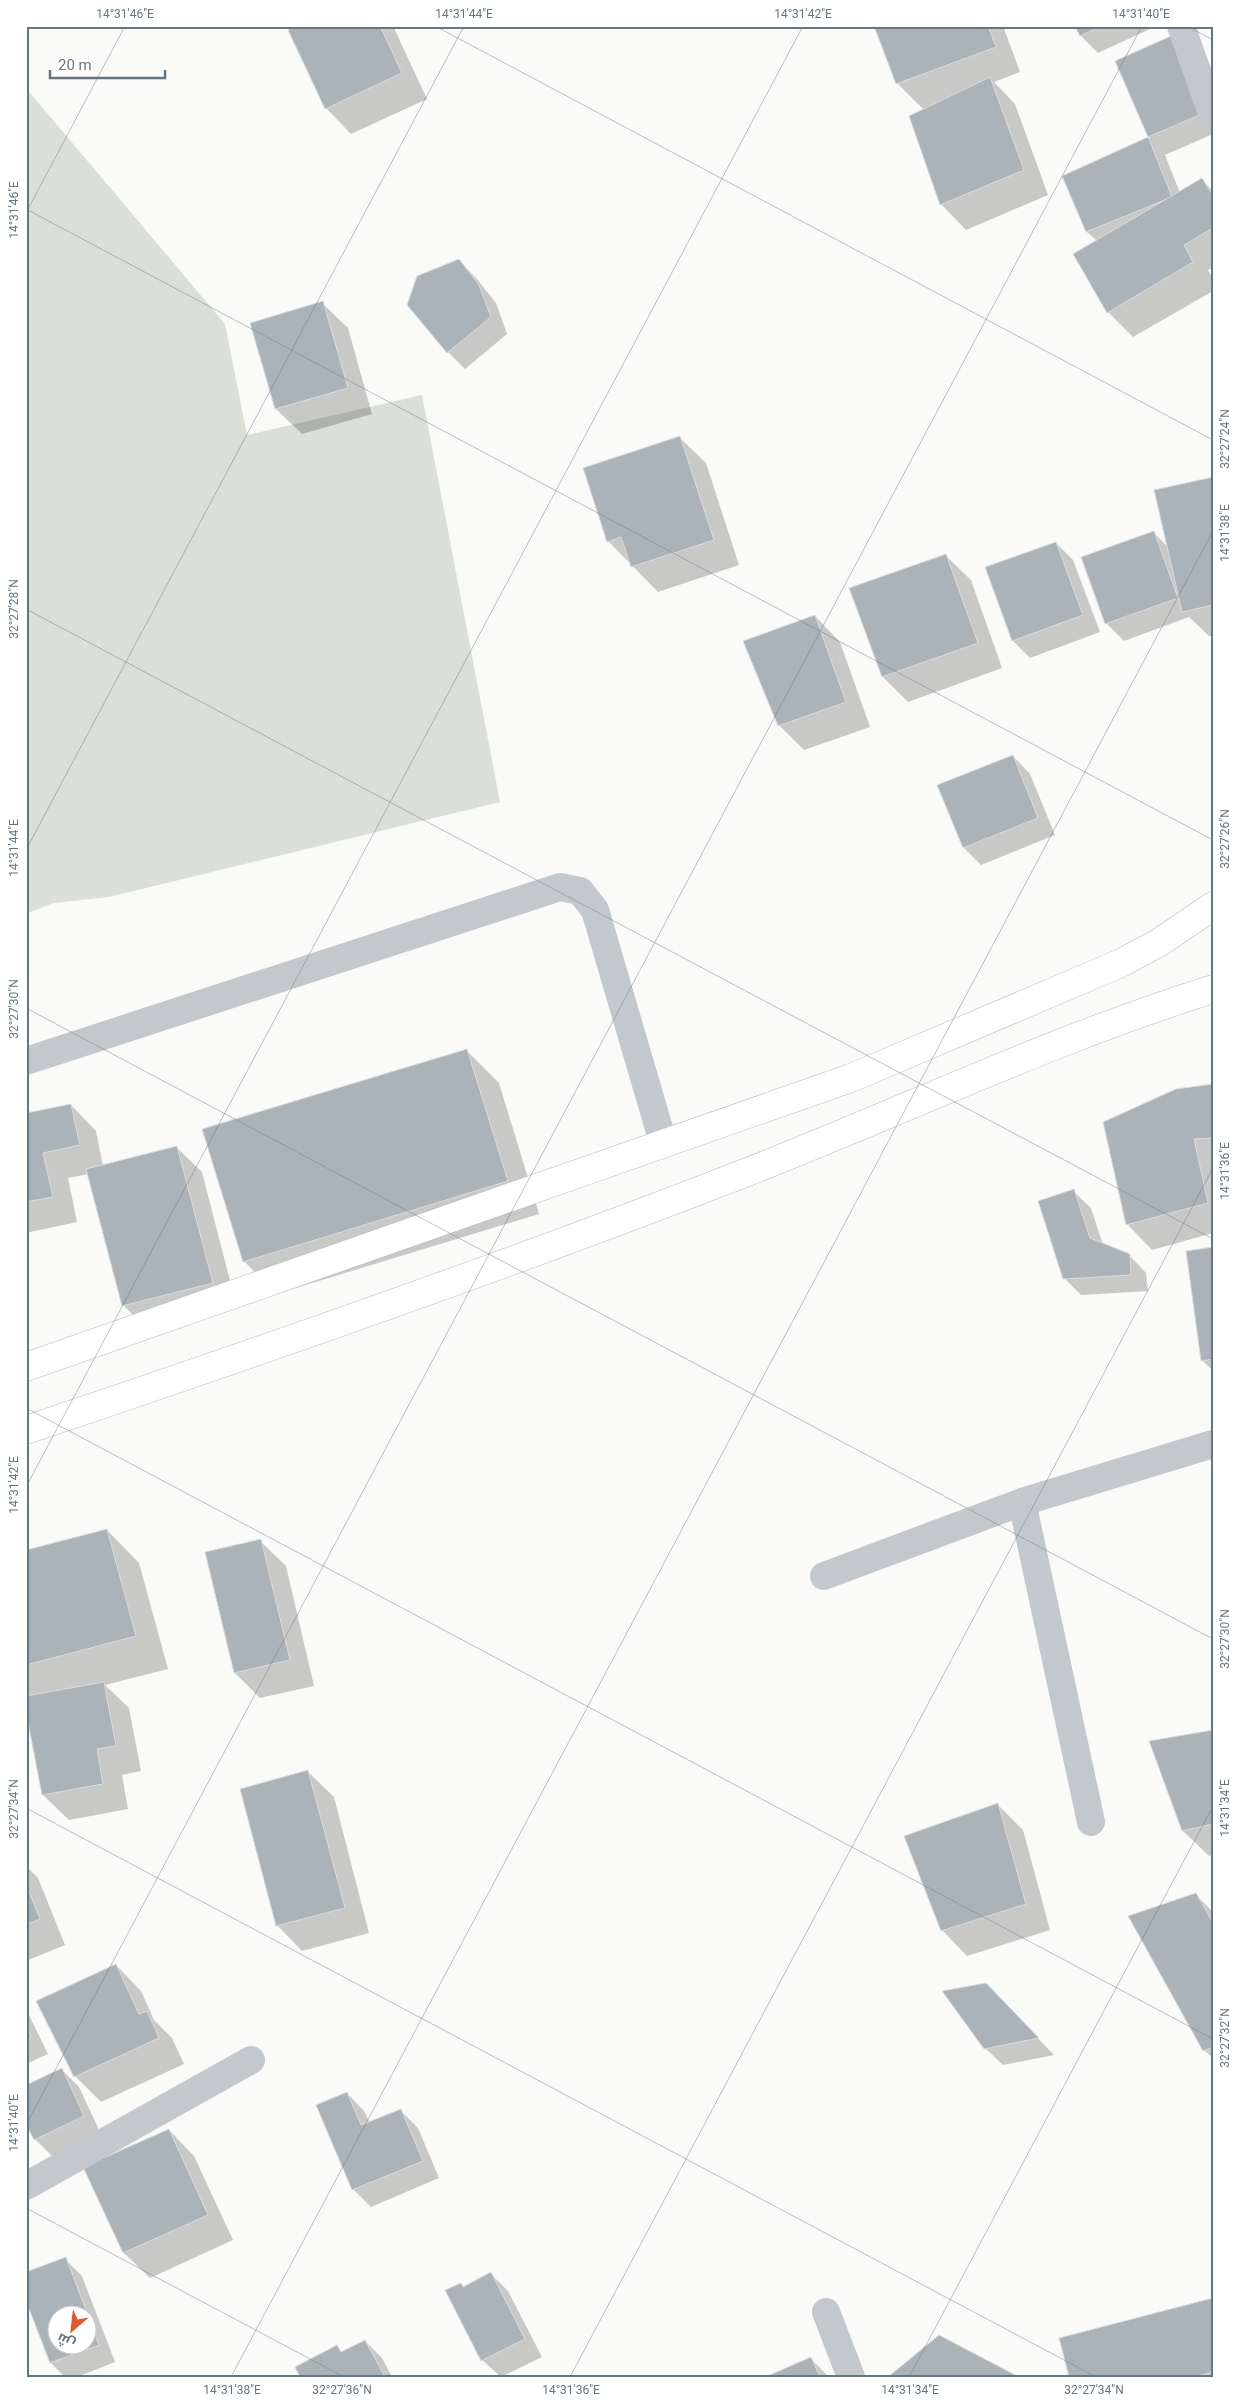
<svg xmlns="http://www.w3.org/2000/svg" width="1239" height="2403" font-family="Roboto,Cairo,sans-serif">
<rect width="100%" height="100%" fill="#fafaf8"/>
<path fill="#dadfd7" d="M26 88 225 324 247 435 422 395 500 802 109 897 53 903 26 914Z"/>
<g fill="#0003" fill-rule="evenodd">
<path d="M298 26H393L427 99 351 134 326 108Z"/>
<path d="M875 26H1003L1020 72 994 82 1015 104 1048 195 966 230 941 204 924 110 897 83Z"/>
<path d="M1077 26H1152V28L1098 53 1081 36Z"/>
<path d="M1116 61 1213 113V134L1165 155 1180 193 1202 180 1213 191V268L1208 270 1213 279V291L1133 337 1108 312 1097 241 1087 232 1064 176 1150 138Z"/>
<path d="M459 260 476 278 496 303 507 334 465 369 448 352Z"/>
<path d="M322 303 348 328 372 414 302 434 276 409 251 323Z"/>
<path d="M680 438 706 463 739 565 658 592 608 541Z"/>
<path d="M1213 478V636H1209L1189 617 1124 641 1106 623 1154 533 1169 548Z"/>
<path d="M1056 543 1073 560 1100 632 1030 658 1013 641 986 568Z"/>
<path d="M945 555 971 580 1002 668 908 702 883 677Z"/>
<path d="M815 616 840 642 870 727 804 750 779 725Z"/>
<path d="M1013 756 1030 774 1055 835 981 865 964 848 939 786Z"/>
<path d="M466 1050 499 1083 539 1214 276 1294 244 1261Z"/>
<path d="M1213 1085V1233L1152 1250 1127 1224Z"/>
<path d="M71 1105 96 1131 103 1166 176 1147 202 1172 237 1308 149 1331 123 1305 89 1174 68 1178 77 1222 26 1233V1115Z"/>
<path d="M1073 1191 1091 1208 1103 1245 1129 1255 1146 1273 1148 1291 1081 1295 1064 1278Z"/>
<path d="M1213 1249V1371L1202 1360Z"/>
<path d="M107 1530 139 1563 168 1669 105 1685 129 1708 141 1771 122 1775 128 1809 69 1820 43 1795 26 1706V1551Z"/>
<path d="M260 1541 286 1566 314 1686 260 1698 235 1673Z"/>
<path d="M1213 1732V1855L1209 1856 1183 1831Z"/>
<path d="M308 1772 334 1797 369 1933 302 1951 277 1925Z"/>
<path d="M998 1805 1023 1830 1050 1930 967 1956 942 1930Z"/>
<path d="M26 1866 38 1878 65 1945 26 1961Z"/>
<path d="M1196 1895 1213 1912V2058L1204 2050Z"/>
<path d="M116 1965 141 1991 154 2020 172 2038 184 2064 101 2102 75 2076Z"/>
<path d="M1003 2002 1054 2055 1003 2065 985 2048Z"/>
<path d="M26 2009 48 2054 26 2064Z"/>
<path d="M62 2070 79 2087 101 2134 52 2156 35 2139Z"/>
<path d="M347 2093 364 2111 370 2123 400 2110 418 2128 439 2178 371 2207 354 2190 318 2106Z"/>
<path d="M169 2130 194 2156 233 2240 150 2278 124 2253 85 2168Z"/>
<path d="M65 2259 82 2276 115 2362 77 2377H65L51 2363 26 2298ZM58 2316H88V2346H58Z"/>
<path d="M491 2274 508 2291 542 2357 501 2377 482 2360 461 2284 464 2287Z"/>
<path d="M1213 2300V2377H1070Z"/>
<path d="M365 2341 382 2358 392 2377H302L336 2347 342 2353Z"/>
<path d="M811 2359 829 2377H768Z"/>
</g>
<g fill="#aab3b9" stroke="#dcdcda" fill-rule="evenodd">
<path d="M295 26H380L402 73 325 109 288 30Z"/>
<path d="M874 26H988L996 47 896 84Z"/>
<path d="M1075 26H1102L1080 36Z"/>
<path d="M1171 36 1204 113 1148 137 1115 61Z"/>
<path d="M990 77 1024 170 940 205 909 116Z"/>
<path d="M1148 137 1172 197 1086 232 1062 176Z"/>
<path d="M1202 178 1213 196V228L1184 245 1193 262 1107 313 1073 254Z"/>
<path d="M459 259 479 285 491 317 447 353 407 305 417 276Z"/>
<path d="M323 301 348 388 275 409 250 323Z"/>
<path d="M680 436 714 540 631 567 621 537 607 542 583 468Z"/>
<path d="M1213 477V605L1182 612 1154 490Z"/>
<path d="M1154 531 1178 598 1105 624 1081 557Z"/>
<path d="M1056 542 1083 615 1012 641 985 567Z"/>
<path d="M946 554 978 643 882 677 849 588Z"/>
<path d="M815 615 846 702 778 726 743 641Z"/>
<path d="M1013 755 1038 818 963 848 937 785Z"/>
<path d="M467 1049 508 1181 243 1262 202 1129Z"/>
<path d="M1213 1084V1138L1194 1139 1208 1203 1126 1225 1103 1122 1176 1089Z"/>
<path d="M71 1104 80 1145 43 1153 53 1197 26 1202V1113Z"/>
<path d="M177 1146 213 1283 122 1306 86 1169Z"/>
<path d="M1074 1189 1090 1238 1130 1254 1131 1275 1063 1279 1038 1201Z"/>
<path d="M1213 1247V1359L1201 1361 1186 1251Z"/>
<path d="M107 1529 136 1636 26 1665V1550Z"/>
<path d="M261 1539 290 1660 234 1673 205 1552Z"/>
<path d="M104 1682 116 1746 97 1749 103 1784 42 1795 26 1712V1696Z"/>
<path d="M1213 1730V1824L1182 1831 1149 1741Z"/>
<path d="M308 1770 345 1908 276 1926 240 1789Z"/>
<path d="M998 1803 1026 1904 941 1931 904 1836Z"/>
<path d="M26 1884 40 1919 26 1925Z"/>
<path d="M1196 1893 1213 1923V2047L1203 2051 1128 1916Z"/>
<path d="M116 1964 139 2014 147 2011 159 2038 74 2077 36 2001Z"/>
<path d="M986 1983 1039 2038 984 2049 942 1991Z"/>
<path d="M26 2026 31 2037 26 2039Z"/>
<path d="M62 2068 84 2116 34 2140 26 2124V2085Z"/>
<path d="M347 2092 361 2125 401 2109 423 2161 352 2190 316 2105Z"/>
<path d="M169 2129 208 2215 123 2253 83 2167Z"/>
<path d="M66 2257 99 2345 50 2363 26 2301V2272ZM58 2316H88V2346H58Z"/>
<path d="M491 2272 525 2339 481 2361 445 2290 461 2283 463 2287Z"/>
<path d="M1213 2298V2372L1194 2377H1069L1059 2338Z"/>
<path d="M939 2335 1019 2377H888Z"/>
<path d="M365 2340 385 2377H300L295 2367 337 2345 341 2352Z"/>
<path d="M811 2357 820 2377H765Z"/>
</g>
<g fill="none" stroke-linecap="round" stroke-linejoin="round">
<defs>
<g id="secondary">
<path d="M26 1367 851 1078 1121 963 1160 942 1213 906"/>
<path d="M26 1430C268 1349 508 1265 745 1173 901 1112 1053 1039 1213 989"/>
</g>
</defs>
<use href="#secondary" stroke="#b3babf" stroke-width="29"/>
<g stroke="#c3c8cc" stroke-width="28">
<path d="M1181 26 1213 116"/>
<path d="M26 1061 560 887 580 891 595 910 663 1142"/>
<path d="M1022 1502 1091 1822"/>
<path d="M824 1576 1022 1502 1213 1444"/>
<path d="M26 2186 251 2060"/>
<path d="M826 2312 851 2377"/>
</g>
<use href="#secondary" stroke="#fff" stroke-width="28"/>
</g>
<path fill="none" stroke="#657683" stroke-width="1" stroke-opacity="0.45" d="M435 26 1213 440M1187 26 1213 40M26 209 1213 840M26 213 125 26M26 609 1213 1239M26 850 464 26M26 1008 1213 1639M26 1408 1213 2039M26 1487 803 26M26 1808 1096 2377M26 2125 1142 26M26 2208 344 2377M231 2377 1213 531M570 2377 1213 1168M909 2377 1213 1806"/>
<rect width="1239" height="2403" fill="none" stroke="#ffffff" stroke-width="55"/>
<g transform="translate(72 2330) rotate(208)"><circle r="24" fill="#ffffff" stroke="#c1c8cd"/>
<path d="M0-4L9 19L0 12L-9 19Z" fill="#e4572e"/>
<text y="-8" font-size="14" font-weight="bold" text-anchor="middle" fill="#657683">ش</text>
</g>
<path d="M50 70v8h115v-8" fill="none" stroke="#657683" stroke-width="2.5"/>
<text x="58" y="70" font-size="15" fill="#657683" stroke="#ffffff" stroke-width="4" paint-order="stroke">20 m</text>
<rect x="28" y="28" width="1184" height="2348" fill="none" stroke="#657683" stroke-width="2"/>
<g font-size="12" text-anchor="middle" fill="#657683">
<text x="125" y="18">14°31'46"E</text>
<text x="464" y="18">14°31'44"E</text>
<text x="803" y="18">14°31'42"E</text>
<text x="1141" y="18">14°31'40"E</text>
<text transform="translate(14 210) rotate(-90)" y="4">14°31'46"E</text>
<text transform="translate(1225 439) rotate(-90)" y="4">32°27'24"N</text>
<text transform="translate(1225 533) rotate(-90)" y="4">14°31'38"E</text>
<text transform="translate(14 609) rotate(-90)" y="4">32°27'28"N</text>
<text transform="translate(1225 839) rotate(-90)" y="4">32°27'26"N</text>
<text transform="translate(14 848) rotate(-90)" y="4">14°31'44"E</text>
<text transform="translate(14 1009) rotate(-90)" y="4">32°27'30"N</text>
<text transform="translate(1225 1171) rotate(-90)" y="4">14°31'36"E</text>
<text transform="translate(14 1485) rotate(-90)" y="4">14°31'42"E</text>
<text transform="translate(1225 1639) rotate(-90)" y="4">32°27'30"N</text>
<text transform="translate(1225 1808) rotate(-90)" y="4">14°31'34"E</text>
<text transform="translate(14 1809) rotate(-90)" y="4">32°27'34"N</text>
<text transform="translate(1225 2038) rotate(-90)" y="4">32°27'32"N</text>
<text transform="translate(14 2123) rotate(-90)" y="4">14°31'40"E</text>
<text x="232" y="2394">14°31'38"E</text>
<text x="342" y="2394">32°27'36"N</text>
<text x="571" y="2394">14°31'36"E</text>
<text x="910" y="2394">14°31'34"E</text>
<text x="1094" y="2394">32°27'34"N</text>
</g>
</svg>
